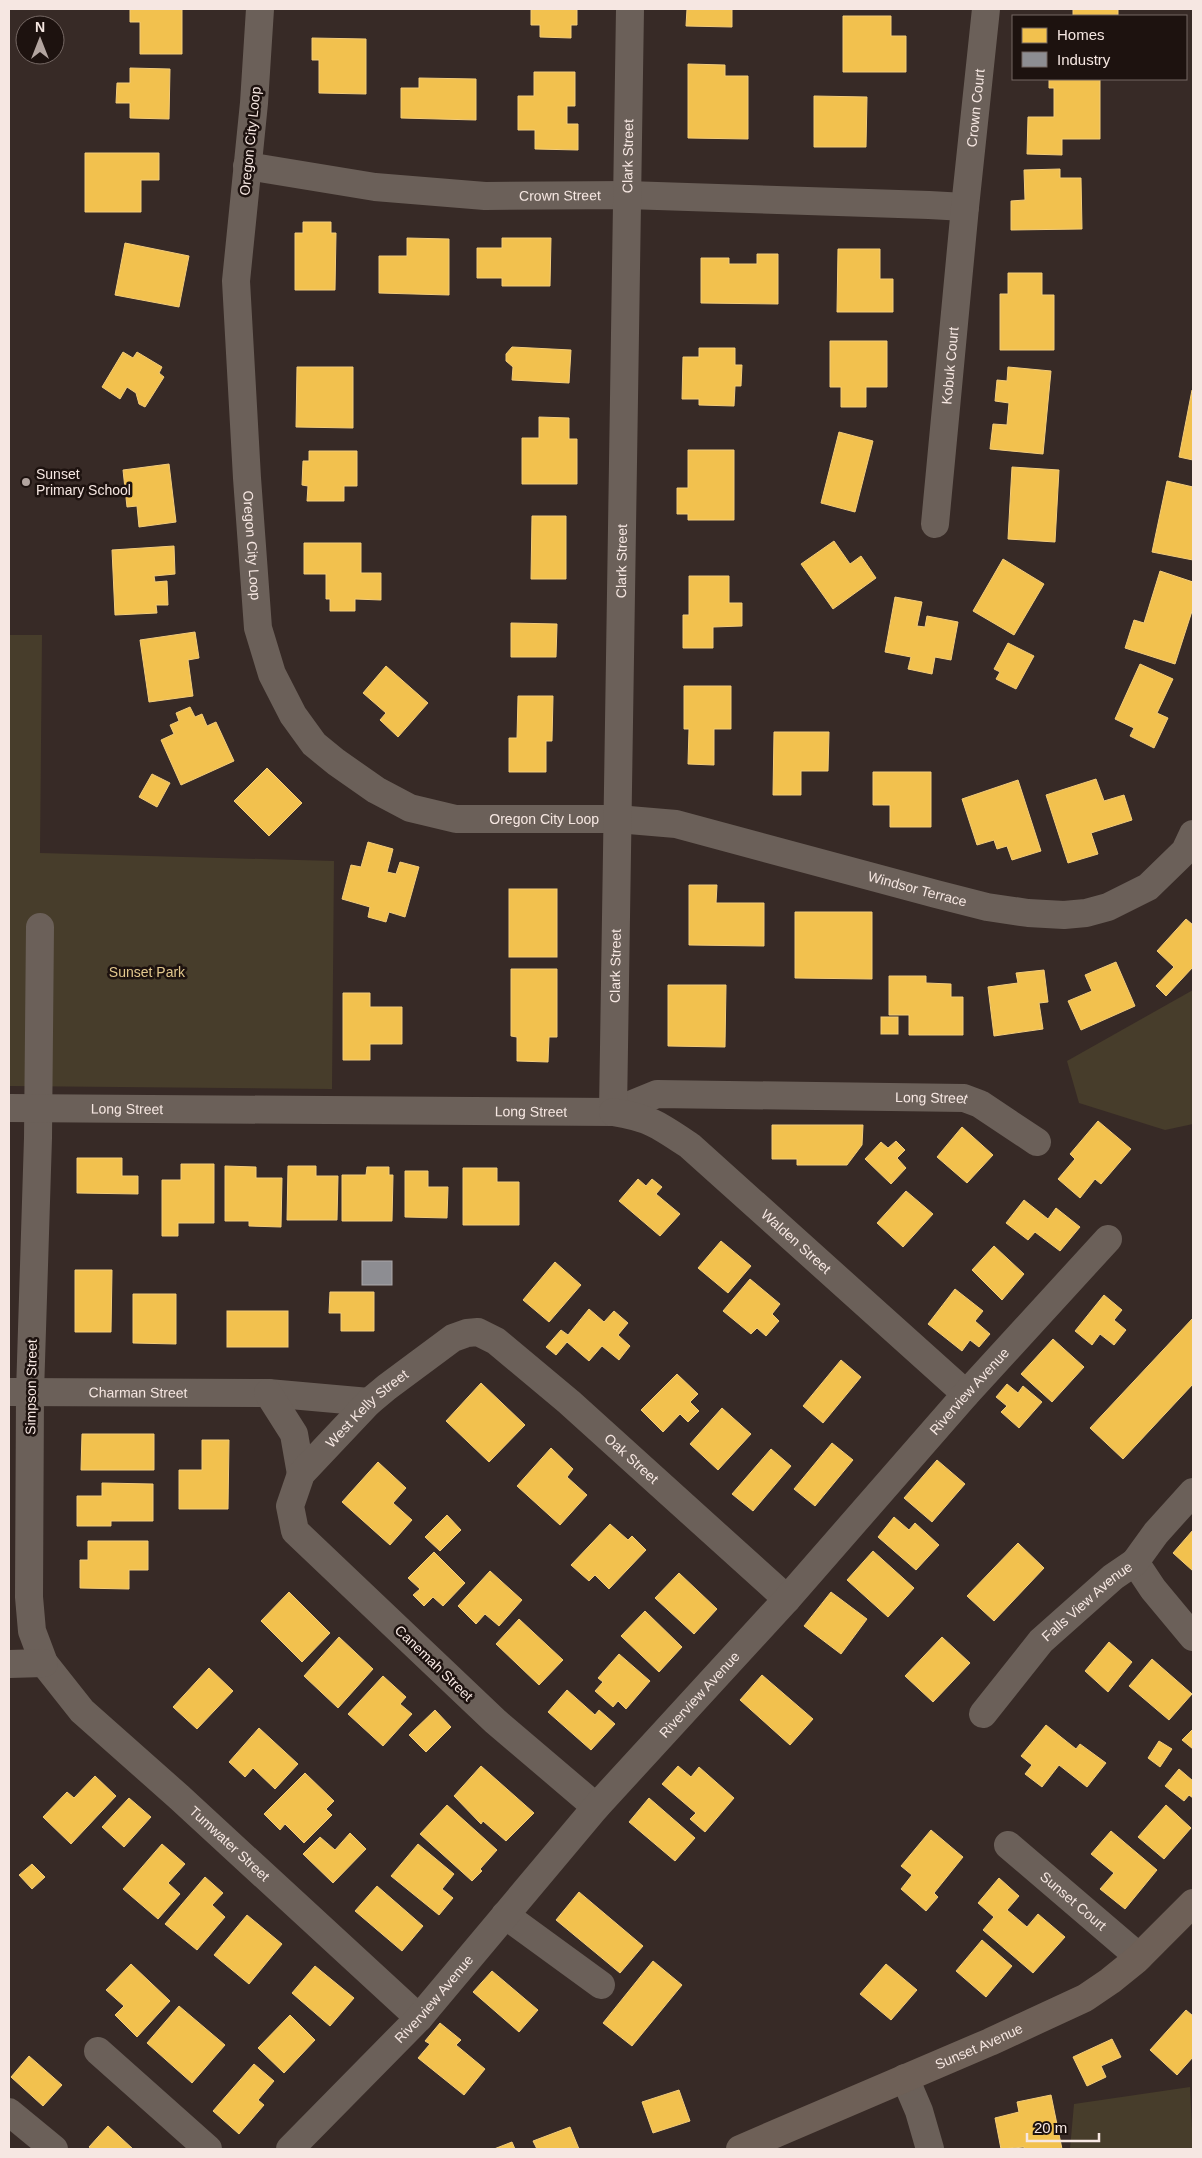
<svg xmlns="http://www.w3.org/2000/svg" width="1202" height="2158" font-family="Helvetica,sans-serif">
<rect width="100%" height="100%" fill="#372a26"/>
<g fill="#473d2b">
<path d="M9 635H42L40 853 334 861 332 1089 9 1086Z"/>
<path d="M1193 990V1124L1165 1130 1079 1103 1067 1061Z"/>
<path d="M1190 2087 1193 2149H1070L1074 2104Z"/>
</g>
<g fill="#f2c14e" stroke="#f3cc7a">
<path d="M130 9H182V54H140V22H130Z"/>
<path d="M531 9H577V25H571V38L540 37V25H531Z"/>
<path d="M687 9H732V27L686 26Z"/>
<path d="M1073 9H1118V15L1073 16Z"/>
<path d="M843 16H891V36H906V72H843Z"/>
<path d="M312 38 366 39V94L319 93V60H312Z"/>
<path d="M688 64 725 65V76H748V139L688 138Z"/>
<path d="M130 68 170 69 169 119 130 118V103H116L117 83H130Z"/>
<path d="M534 72H575V106H567V124H578V150L535 149V130H518V96H534Z"/>
<path d="M419 78 476 79V120L401 118V88H419Z"/>
<path d="M1049 79H1100V139H1062V155L1027 154 1028 117H1054V88H1049Z"/>
<path d="M814 96 867 97 866 147H814Z"/>
<path d="M85 153H159V180H141V212H85Z"/>
<path d="M1060 169V178H1081L1082 229 1011 230V201L1025 200 1024 170Z"/>
<path d="M303 222H331V233H336L335 290H295V233H303Z"/>
<path d="M407 238 449 239V295L379 293V256H407Z"/>
<path d="M502 238H551L550 286H502V278H477V248H502Z"/>
<path d="M125 243 189 256 179 307 115 295Z"/>
<path d="M838 249H880V279H893V312H837Z"/>
<path d="M757 254H778V304L701 303V258H729V264H757Z"/>
<path d="M1008 273H1042V295H1054V350H1000V294H1008Z"/>
<path d="M830 341H887V387H866V407H841V387H830Z"/>
<path d="M512 347 571 350 569 383 512 380 513 367 506 361V354Z"/>
<path d="M699 348H735V365H742L741 386H735L734 406 699 405V399H682L683 357H699Z"/>
<path d="M123 352 133 358 137 352 162 367 159 373 164 377 145 407 139 404 136 393 127 387 120 399 102 387Z"/>
<path d="M297 367H353V428L296 427Z"/>
<path d="M1008 367 1051 371 1043 454 990 449 993 424 1007 425 1009 403 995 401 997 380 1007 381Z"/>
<path d="M1192 390H1193V460L1179 457Z"/>
<path d="M539 417 569 418V439H577V484H522V438H539Z"/>
<path d="M839 432 873 441 855 512 821 503Z"/>
<path d="M688 450H734V520H688V514H677V488H688Z"/>
<path d="M309 451H357V486H344V501H307L308 486 302 485 303 461H309Z"/>
<path d="M169 464 176 522 139 527 137 506 127 507 123 470Z"/>
<path d="M1012 467 1059 470 1055 542 1008 539Z"/>
<path d="M1167 481 1193 487V560L1152 552Z"/>
<path d="M532 516H566V579H531Z"/>
<path d="M834 541 850 564 861 556 876 578 833 609 801 564Z"/>
<path d="M304 543H361V573H381V600L355 599V611H330V599H326V574H304Z"/>
<path d="M174 546 175 574 154 576 155 582 167 581 168 605H156L157 613 115 615 112 550Z"/>
<path d="M1003 559 1044 584 1014 635 973 611Z"/>
<path d="M1160 571 1193 582V608L1175 664 1125 648 1134 620 1144 623Z"/>
<path d="M689 576H729V603H742V626L713 627V648H683V615H689Z"/>
<path d="M895 597 922 602 917 626 925 627 927 616 958 622 951 660 935 657 932 674 908 669 911 657 885 652Z"/>
<path d="M511 623 557 624 556 657H511Z"/>
<path d="M195 632 199 658 188 660 193 696 149 702 140 640Z"/>
<path d="M1008 643 1034 656 1016 689 996 679 1000 672 994 669Z"/>
<path d="M1140 664 1173 679 1157 713 1168 718 1154 748 1130 736 1134 728 1115 719Z"/>
<path d="M386 666 428 703 398 737 380 720 386 713 363 693Z"/>
<path d="M684 686H731V729H714V765L688 764 689 729H684Z"/>
<path d="M518 696H553L552 741H546V772H509V738H517Z"/>
<path d="M190 707 195 717 202 714 207 726 216 722 234 761 181 785 161 740 174 734 170 725 179 721 176 713Z"/>
<path d="M774 732H829L828 771H801V795H773Z"/>
<path d="M267 768 302 803 269 836 234 801Z"/>
<path d="M873 772H931V827H890V805H873Z"/>
<path d="M152 774 170 783 157 807 139 797Z"/>
<path d="M1096 779 1104 801 1124 795 1132 820 1091 833 1098 854 1068 863 1046 795Z"/>
<path d="M1018 780 1041 851 1012 860 1007 846 997 849 994 840 977 845 962 799Z"/>
<path d="M368 842 393 849 387 872 396 874 400 862 419 867 405 917 389 912 386 922 368 917 370 907 342 899 351 865 361 867Z"/>
<path d="M689 885H717L716 903H764V946L689 945Z"/>
<rect x="509" y="889" width="48" height="68"/>
<path d="M795 912H872V979L795 978Z"/>
<path d="M1186 919 1193 925V967L1166 996 1156 986 1174 967 1157 951Z"/>
<path d="M1116 962 1135 1006 1081 1030 1068 1001 1092 991 1085 975Z"/>
<path d="M511 969H557V1037H549L548 1062 517 1061V1037L511 1036Z"/>
<path d="M1044 970 1048 1002 1039 1003 1043 1029 994 1036 988 987 1018 983 1016 973Z"/>
<path d="M889 976H926V983L951 984V997H963V1035H909V1015H889Z"/>
<path d="M668 985H726L725 1047 668 1046Z"/>
<path d="M343 993H370V1007H402V1044H370V1060H343Z"/>
<rect x="881" y="1017" width="17" height="17"/>
<path d="M1098 1121 1131 1149 1101 1184 1095 1179 1080 1198 1058 1179 1075 1159 1070 1154Z"/>
<path d="M772 1125H863L862 1145 847 1165H797V1159H772Z"/>
<path d="M962 1127 993 1155 967 1183 937 1157Z"/>
<path d="M896 1141 905 1150 897 1158 906 1168 891 1184 865 1159 881 1142 888 1148Z"/>
<path d="M77 1158H122V1176H138V1194L77 1193Z"/>
<path d="M181 1164H214V1223H178V1236H162V1180H181Z"/>
<path d="M225 1166 256 1167V1178H282L281 1227 249 1226V1221H225Z"/>
<path d="M288 1166H316V1176H338L337 1220H287Z"/>
<path d="M367 1167H389V1175H393L392 1221H342V1175H366Z"/>
<path d="M463 1168H497V1182H519V1225H463Z"/>
<path d="M405 1171H428V1187H448L447 1218 405 1217Z"/>
<path d="M638 1179 646 1186 652 1179 662 1187 656 1194 680 1214 660 1236 619 1201Z"/>
<path d="M906 1191 933 1214 903 1247 877 1223Z"/>
<path d="M1024 1200 1048 1219 1056 1208 1080 1227 1060 1251 1035 1232 1028 1240 1006 1223Z"/>
<path d="M721 1241 751 1266 728 1293 698 1268Z"/>
<path d="M994 1246 1024 1274 1002 1300 972 1270Z"/>
<path d="M555 1262 581 1285 549 1322 523 1300Z"/>
<path d="M75 1270H112L111 1332H75Z"/>
<path d="M750 1279 780 1304 772 1314 779 1321 766 1336 757 1328 751 1334 723 1311Z"/>
<path d="M955 1289 983 1311 975 1321 990 1334 979 1347 970 1340 962 1351 928 1324Z"/>
<path d="M330 1292H374V1331H341V1313H329Z"/>
<path d="M133 1294H176V1344L133 1343Z"/>
<path d="M1104 1295 1122 1310 1114 1320 1126 1330 1114 1345 1100 1334 1092 1345 1075 1331Z"/>
<path d="M589 1309 604 1322 614 1311 628 1323 618 1335 630 1346 619 1360 602 1346 589 1361 567 1342 556 1355 546 1347 561 1330 568 1335Z"/>
<rect x="227" y="1311" width="61" height="36"/>
<path d="M1193 1318V1384L1123 1459 1090 1428Z"/>
<path d="M1053 1339 1084 1367 1052 1402 1021 1374Z"/>
<path d="M841 1360 861 1377 823 1423 803 1406Z"/>
<path d="M677 1374 698 1394 690 1402 699 1411 688 1422 680 1414 663 1432 641 1410Z"/>
<path d="M481 1383 525 1425 489 1462 446 1421Z"/>
<path d="M1007 1384 1018 1393 1023 1386 1042 1402 1019 1428 1001 1412 1007 1406 996 1397Z"/>
<path d="M722 1408 751 1434 718 1470 690 1444Z"/>
<path d="M82 1434H154V1470H81Z"/>
<path d="M202 1440H229L228 1509H179V1470H202Z"/>
<path d="M832 1443 853 1460 815 1506 794 1489Z"/>
<path d="M551 1448 573 1469 567 1477 587 1495 560 1525 517 1486Z"/>
<path d="M771 1449 791 1466 753 1511 732 1494Z"/>
<path d="M937 1460 965 1484 932 1522 904 1498Z"/>
<path d="M378 1462 406 1488 393 1503 412 1520 390 1545 342 1502Z"/>
<path d="M102 1483 153 1484V1521H111V1526H77V1496H102Z"/>
<path d="M447 1515 461 1530 440 1551 425 1537Z"/>
<path d="M894 1517 909 1530 915 1523 939 1545 916 1570 878 1537Z"/>
<path d="M610 1524 628 1540 632 1536 646 1550 609 1589 595 1575 589 1581 571 1565Z"/>
<path d="M1193 1530V1571L1173 1553Z"/>
<path d="M88 1541H148V1570H129V1589L80 1588V1560H88Z"/>
<path d="M1018 1543 1044 1568 994 1621 967 1596Z"/>
<path d="M873 1551 914 1588 888 1617 847 1580Z"/>
<path d="M434 1552 465 1583 443 1606 433 1597 424 1606 413 1595 420 1589 408 1578Z"/>
<path d="M490 1571 522 1600 499 1626 485 1614 476 1624 458 1606Z"/>
<path d="M679 1573 717 1609 694 1634 655 1598Z"/>
<path d="M289 1592 330 1633 302 1662 261 1621Z"/>
<path d="M831 1592 867 1619 841 1654 804 1626Z"/>
<path d="M645 1611 682 1647 659 1672 621 1636Z"/>
<path d="M519 1619 563 1660 539 1685 496 1644Z"/>
<path d="M339 1637 373 1669 338 1708 304 1676Z"/>
<path d="M942 1637 970 1663 933 1702 905 1676Z"/>
<path d="M1109 1642 1132 1662 1108 1692 1085 1671Z"/>
<path d="M619 1654 650 1681 626 1709 618 1701 613 1707 595 1691 603 1682 598 1678Z"/>
<path d="M1152 1659 1192 1694 1169 1720 1129 1686Z"/>
<path d="M209 1668 233 1691 197 1729 173 1707Z"/>
<path d="M762 1675 813 1719 790 1745 740 1700Z"/>
<path d="M383 1676 406 1697 400 1704 412 1714 383 1746 348 1714Z"/>
<path d="M567 1690 595 1715 599 1710 615 1724 591 1750 548 1712Z"/>
<path d="M435 1710 451 1727 426 1752 409 1735Z"/>
<path d="M1046 1725 1076 1749 1080 1744 1106 1763 1087 1787 1059 1765 1042 1787 1025 1774 1032 1765 1021 1756Z"/>
<path d="M259 1728 298 1764 275 1789 253 1768 245 1777 229 1762Z"/>
<path d="M1193 1729V1749L1182 1740Z"/>
<path d="M1159 1741 1172 1749 1160 1767 1148 1758Z"/>
<path d="M481 1766 534 1813 506 1841 483 1821 481 1824 454 1796Z"/>
<path d="M678 1766 691 1777 699 1767 734 1798 705 1832 690 1819 696 1813 662 1784Z"/>
<path d="M1179 1769 1193 1781V1798L1189 1795 1184 1801 1165 1786Z"/>
<path d="M305 1773 334 1801 326 1809 332 1815 304 1843 285 1824 280 1830 264 1814Z"/>
<path d="M95 1776 116 1796 71 1844 43 1817 67 1792 74 1798Z"/>
<path d="M129 1798 151 1817 124 1847 102 1827Z"/>
<path d="M649 1798 695 1838 675 1861 629 1822Z"/>
<path d="M447 1805 497 1850 480 1869 482 1871 472 1881 420 1834Z"/>
<path d="M1166 1805 1191 1828 1164 1859 1138 1837Z"/>
<path d="M931 1830 963 1857 934 1893 938 1897 926 1911 901 1889 912 1875 901 1866Z"/>
<path d="M1111 1831 1157 1870 1125 1909 1100 1889 1114 1873 1091 1854Z"/>
<path d="M350 1833 366 1849 333 1883 303 1854 320 1837 335 1850Z"/>
<path d="M162 1844 185 1864 168 1883 180 1894 158 1919 123 1889Z"/>
<path d="M418 1844 454 1874 442 1889 453 1898 439 1915 391 1876Z"/>
<path d="M32 1864 45 1877 32 1889 19 1875Z"/>
<path d="M205 1877 223 1893 212 1905 225 1917 197 1950 165 1924Z"/>
<path d="M999 1878 1019 1896 1007 1910 1027 1927 1038 1914 1065 1937 1033 1973 983 1930 994 1917 978 1903Z"/>
<path d="M377 1886 423 1926 402 1951 355 1911Z"/>
<path d="M579 1892 643 1946 620 1973 556 1920Z"/>
<path d="M247 1915 282 1944 249 1984 214 1955Z"/>
<path d="M982 1940 1012 1966 986 1997 956 1971Z"/>
<path d="M653 1961 682 1985 632 2046 603 2023Z"/>
<path d="M131 1964 170 2001 137 2037 115 2015 124 2006 106 1990Z"/>
<path d="M886 1964 917 1990 891 2020 860 1994Z"/>
<path d="M315 1966 354 1998 330 2026 292 1993Z"/>
<path d="M492 1971 538 2010 519 2032 473 1992Z"/>
<path d="M179 2006 225 2045 192 2083 147 2043Z"/>
<path d="M1186 2010 1193 2016V2057L1177 2075 1150 2050Z"/>
<path d="M290 2015 315 2040 284 2073 258 2048Z"/>
<path d="M440 2023 461 2040 456 2045 485 2069 464 2095 418 2058 430 2044 425 2041Z"/>
<path d="M1112 2039 1121 2057 1101 2066 1106 2077 1087 2086 1073 2057Z"/>
<path d="M29 2056 62 2085 43 2106 11 2077Z"/>
<path d="M254 2064 274 2081 258 2100 264 2105 239 2134 213 2111Z"/>
<path d="M679 2090 690 2121 653 2133 642 2102Z"/>
<path d="M1051 2095 1062 2149H1024V2147L1001 2149 995 2118 1019 2112 1017 2102Z"/>
<path d="M108 2126 133 2149H92L89 2147Z"/>
<path d="M570 2127 579 2149H537L533 2141Z"/>
<path d="M512 2142 515 2149H494Z"/>
</g>
<rect fill="#8d8d92" stroke="#aca8aa" x="362" y="1261" width="30" height="24"/>
<g fill="none" stroke-linecap="round" stroke-linejoin="round">
<g stroke="#6b6059" stroke-width="28">
<path id="s1" d="M260 9 254 103 236 281 247 478 258 628 272 674 293 715 314 744 336 762 376 790 410 808 456 819H617L676 824 936 894 987 907 1028 913 1064 915 1086 913 1108 907 1148 887 1185 851 1193 834"/>
<path id="s2" d="M247 166 375 187 485 196 627 195 929 205 965 207"/>
<path id="s3" d="M935 524 965 207 986 9"/>
<path id="s4" d="M40 927 38 1138 30 1393 29 1597 32 1631 44 1663 82 1711 179 1797 419 2018"/>
<path id="s5" d="M9 1108 613 1112 657 1094 964 1098 980 1104 1037 1142"/>
<path id="s6" d="M613 1112 630 9"/>
<path id="s7" d="M613 1112C650 1118 659 1125 690 1146L966 1394"/>
<path id="s8" d="M9 1392 268 1393 369 1402"/>
<path d="M268 1393 294 1434 301 1474"/>
<path d="M1135 1562 1153 1589 1193 1637"/>
<path d="M9 1664 44 1663"/>
<path id="s9" d="M983 1714 1041 1641 1113 1577 1135 1562 1156 1533 1193 1492"/>
<path id="s10" d="M596 1807 495 1721 295 1531 290 1506 301 1474 369 1402 387 1387 453 1338 467 1333 478 1332 496 1341 569 1402 787 1599"/>
<path id="s11" d="M1008 1845 1139 1957"/>
<path d="M505 1915 601 1985"/>
<path d="M98 2051 208 2149"/>
<path d="M905 2078 919 2111 930 2149"/>
<path d="M9 2112 54 2149"/>
<path id="s12" d="M290 2149 419 2018 596 1807 787 1599 966 1394 1108 1239"/>
</g>
<path stroke="#6e6057" stroke-width="28" id="s13" d="M740 2149 990 2042 1085 1998 1110 1981 1136 1960 1193 1903"/>
</g>
<circle fill="#b3a5a0" stroke="#1d120f" stroke-width="2" cx="26" cy="482" r="5"/>
<g text-anchor="middle" dominant-baseline="central" stroke-width="5" stroke-linejoin="round" paint-order="stroke">
<g font-size="14" fill="#f6e7e2" stroke="#1d120f">
<text stroke="none"><textPath href="#s3" startOffset="418">Crown Court</textPath></text>
<text transform="translate(250 141) rotate(-84)">Oregon City Loop</text>
<text stroke="none"><textPath href="#s6" startOffset="956">Clark Street</textPath></text>
<text stroke="none"><textPath href="#s2" startOffset="315">Crown Street</textPath></text>
<text stroke="none"><textPath href="#s3" startOffset="159">Kobuk Court</textPath></text>
<text stroke="none"><textPath href="#s1" startOffset="538">Oregon City Loop</textPath></text>
<text stroke="none"><textPath href="#s6" startOffset="551">Clark Street</textPath></text>
<text stroke="none"><textPath href="#s1" startOffset="1002">Oregon City Loop</textPath></text>
<text stroke="none"><textPath href="#s1" startOffset="1384">Windsor Terrace</textPath></text>
<text stroke="none"><textPath href="#s6" startOffset="146">Clark Street</textPath></text>
<text stroke="none"><textPath href="#s5" startOffset="926">Long Street</textPath></text>
<text stroke="none"><textPath href="#s5" startOffset="118">Long Street</textPath></text>
<text stroke="none"><textPath href="#s5" startOffset="522">Long Street</textPath></text>
<text stroke="none"><textPath href="#s7" startOffset="228">Walden Street</textPath></text>
<text transform="translate(31 1387) rotate(-89)">Simpson Street</text>
<text stroke="none"><textPath href="#s12" startOffset="1018">Riverview Avenue</textPath></text>
<text stroke="none"><textPath href="#s8" startOffset="129">Charman Street</textPath></text>
<text stroke="none"><textPath href="#s10" startOffset="561">West Kelly Street</textPath></text>
<text stroke="none"><textPath href="#s10" startOffset="898">Oak Street</textPath></text>
<text stroke="none"><textPath href="#s9" startOffset="154">Falls View Avenue</textPath></text>
<text transform="translate(434 1663) rotate(44)">Canemah Street</text>
<text stroke="none"><textPath href="#s12" startOffset="612">Riverview Avenue</textPath></text>
<text stroke="none"><textPath href="#s4" startOffset="998">Tumwater Street</textPath></text>
<text stroke="none"><textPath href="#s11" startOffset="86">Sunset Court</textPath></text>
<text stroke="none"><textPath href="#s12" startOffset="208">Riverview Avenue</textPath></text>
<text stroke="none"><textPath href="#s13" startOffset="260">Sunset Avenue</textPath></text>
</g>
<g font-size="14" fill="#f6e7e2" stroke="#1d120f" text-anchor="start">
<text x="36" y="474">Sunset<tspan x="36" dy="16">Primary School</tspan></text>
</g>
<g font-size="14" fill="#e2c78d" stroke="#1d120f">
<text x="147" y="972">Sunset Park</text>
</g>
</g>
<rect width="1202" height="2158" fill="none" stroke="#f6e7e2" stroke-width="20"/>
<rect x="1012" y="15" width="175" height="65" fill="#1d120f" stroke="#746763"/>
<rect x="1022" y="28" width="25" height="15" fill="#f2c14e" stroke="#746763"/>
<text x="1057" y="40" font-size="15" fill="#f6e7e2">Homes</text>
<rect x="1022" y="52" width="25" height="15" fill="#8d8d92" stroke="#746763"/>
<text x="1057" y="65" font-size="15" fill="#f6e7e2">Industry</text>
<g transform="translate(40 40)"><circle r="24" fill="#1d120f" stroke="#746763"/>
<path d="M0-4L9 19L0 12L-9 19Z" fill="#b3a5a0"/>
<text y="-8" font-size="14" font-weight="bold" text-anchor="middle" fill="#f6e7e2">N</text>
</g>
<path d="M1027 2133v8h72v-8" fill="none" stroke="#f6e7e2" stroke-width="2.5"/>
<text x="1034" y="2133" font-size="15" fill="#f6e7e2" stroke="#1d120f" stroke-width="4" paint-order="stroke">20 m</text>
</svg>
